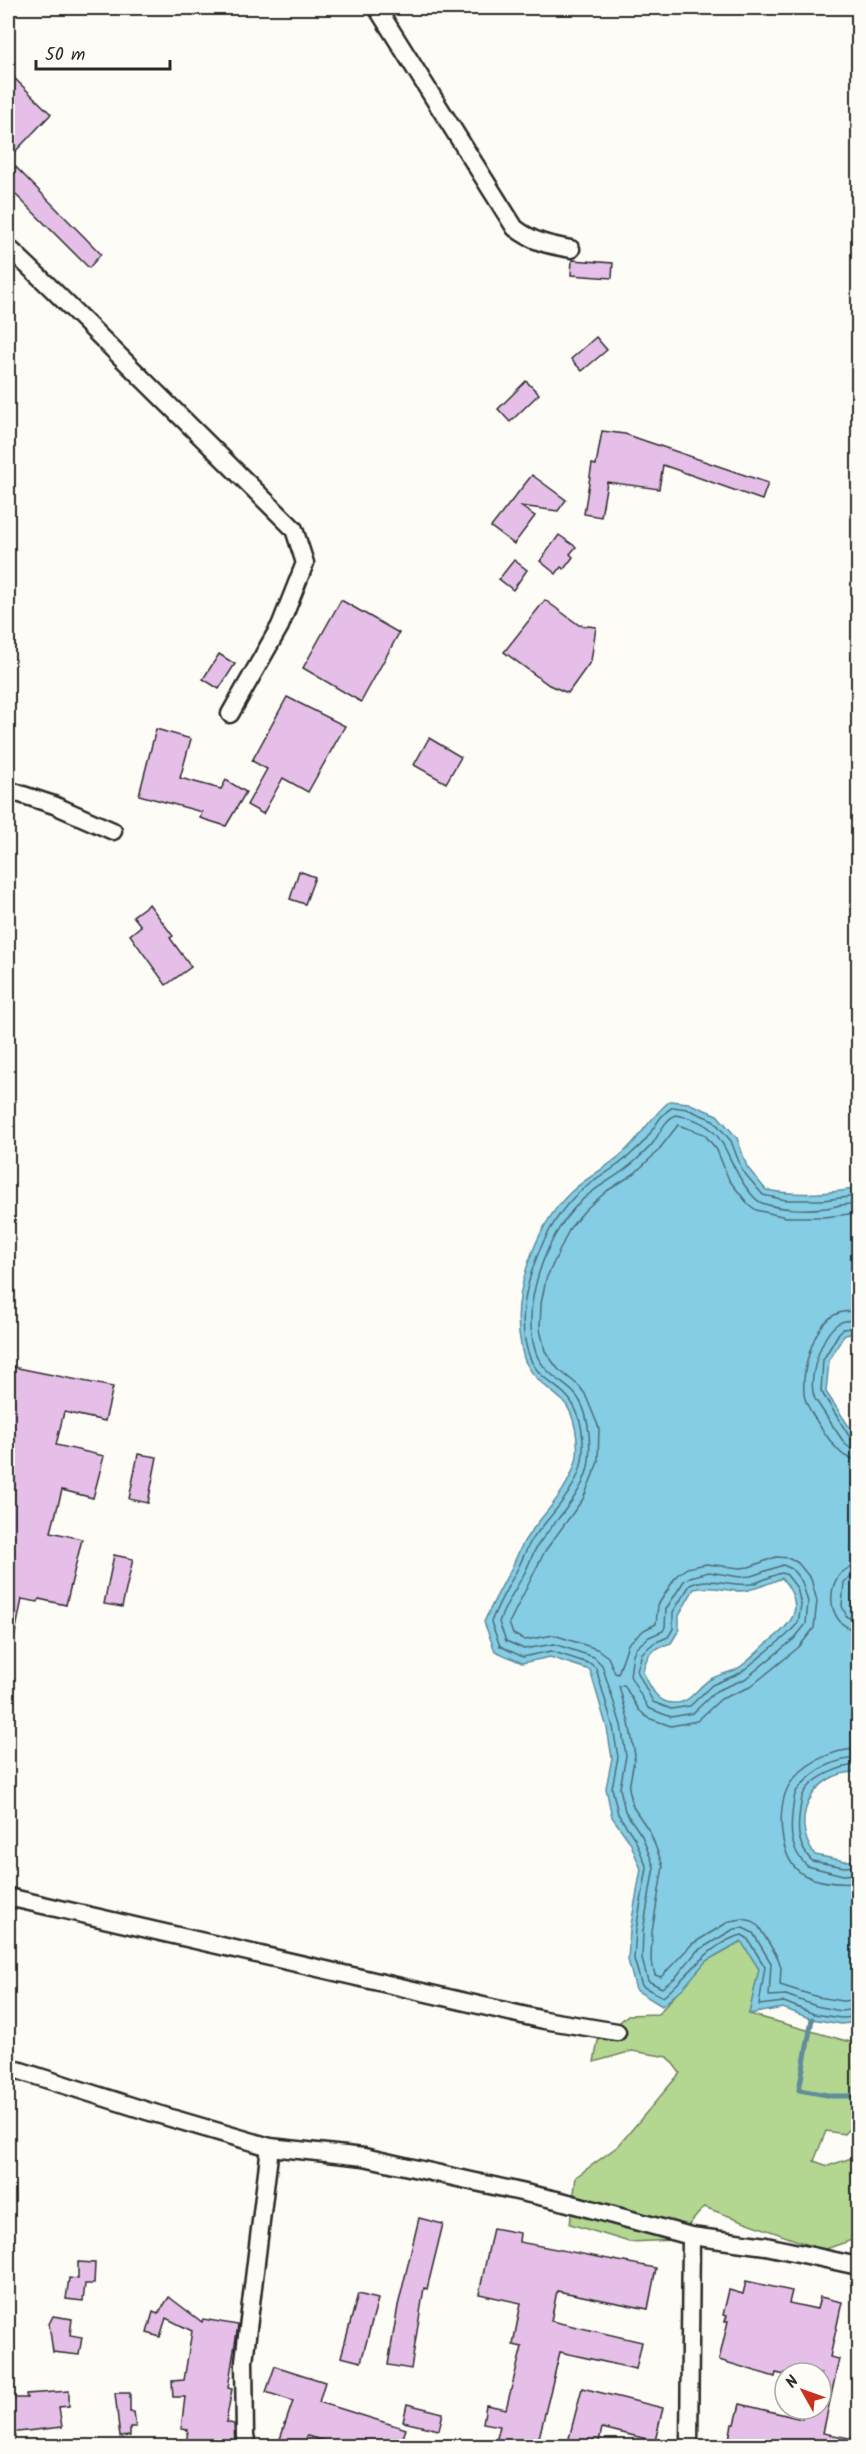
<svg xmlns="http://www.w3.org/2000/svg" width="866" height="2454" font-family="Kalam,sans-serif">
<rect width="100%" height="100%" fill="#fdfcf7"/>
<filter id="ink" filterUnits="userSpaceOnUse"><feTurbulence type="fractalNoise" baseFrequency=".0167" numOctaves="2"/><feDisplacementMap in="SourceGraphic" scale="12" xChannelSelector="R" yChannelSelector="G"/><feConvolveMatrix kernelMatrix="1 2 1 2 8 2 1 2 1" color-interpolation-filters="sRGB"/></filter>
<g filter="url(#ink)">
<path fill="#b3d690" stroke="#6f805e" stroke-width="1.5" d="M742 1941 759 1969 749 2014 858 2044V2119L844 2134 826 2131 814 2161 828 2166 857 2156 858 2238 823 2250 704 2207 676 2240 629 2242 570 2224 576 2177 618 2146 680 2073 668 2057 632 2051 594 2062 598 2041 628 2015 658 2014 706 1961Z"/>
<path fill="#84cde5" stroke="#608c9b" stroke-width="1.5" fill-rule="evenodd" d="M670 1101 688 1103 717 1115 737 1138 747 1167 766 1190C796 1196 824 1194 854 1189L858 1191V1333L844 1335 829 1361 826 1392 858 1440V1556L855 1606 858 1612V1772C813 1771 788 1819 815 1855L845 1861 858 1860V2022L841 2024 812 2019 783 2008 749 2014 759 1969 741 1941 706 1961 684 1987 662 2006 636 1990 628 1960 630 1930 641 1869 630 1842 612 1817 606 1788 612 1758 607 1728 590 1670 550 1657 522 1663 495 1651 484 1622C493 1602 503 1584 513 1565 517 1556 521 1545 527 1537 544 1513 568 1491 576 1461 580 1445 575 1413 563 1401 548 1387 536 1382 526 1363 523 1358 522 1351 521 1345 510 1296 535 1226 571 1192 588 1176 609 1167 625 1151 642 1135 652 1115 670 1101ZM782 1578C808 1610 791 1624 765 1645 756 1653 747 1663 737 1669 729 1673 719 1674 711 1679 697 1686 692 1704 673 1703 656 1703 650 1685 643 1672 647 1652 652 1649 671 1643L679 1630V1615L694 1589C713 1585 724 1591 741 1591 756 1590 769 1583 782 1578Z"/>
<g fill="none" stroke-linecap="round" stroke-linejoin="round">
<g stroke="#4f6c75" stroke-width="1.5">
<path d="M858 1196 823 1200H786L763 1195 742 1170 731 1141 713 1120 687 1109 673 1107C660 1114 655 1127 647 1138 643 1144 636 1149 631 1154 614 1171 590 1180 573 1198 539 1234 510 1308 530 1358 539 1380 559 1385 570 1400 582 1416 585 1441 582 1461 577 1491 548 1517 531 1541 526 1550 522 1560 517 1570 508 1587 498 1603 491 1622L500 1646 523 1657 551 1651 591 1664 596 1668 613 1727 618 1757 612 1788 618 1814 635 1839 647 1868 636 1930 634 1959 642 1986 663 1997C688 1977 708 1943 742 1935L747 1938 765 1967 759 2005 784 2002 814 2014 841 2018 858 2017"/>
<path d="M858 1204C848 1203 837 1206 826 1208 807 1210 780 1210 762 1203 756 1201 752 1195 748 1190 722 1156 728 1122 675 1115 664 1121 660 1133 653 1143 648 1150 640 1156 634 1162 617 1178 595 1186 579 1203 545 1238 520 1306 536 1353 543 1372 560 1380 573 1392 589 1407 591 1441 589 1461 586 1492 554 1521 538 1545 532 1554 529 1565 524 1574 515 1590 505 1605 499 1622L506 1641 524 1649 554 1644 594 1657 602 1665 621 1725 626 1756 620 1788 625 1811 642 1836 654 1867 643 1931 642 1959 648 1981 662 1988 675 1978 697 1951 734 1929 743 1928 753 1933 771 1963 769 1996 786 1995 816 2006 841 2011 858 2009"/>
<path d="M858 1213 824 1217H786L756 1210 748 1204 729 1180 717 1150 704 1134 678 1125 657 1152 635 1173 607 1191 586 1209 570 1228 546 1279 541 1304 540 1329 545 1351 558 1369 579 1386 585 1394 599 1428 598 1462 583 1499 545 1551 509 1623 513 1634 525 1640 554 1635 597 1649 608 1657 615 1673 618 1674 628 1644 644 1630 656 1624 658 1605 677 1575 687 1568 706 1564 740 1568 749 1567 776 1557 790 1558 798 1563 811 1579 817 1601 814 1628 799 1647 750 1687 721 1699 697 1721 671 1726 648 1718 639 1710 624 1685 619 1686 629 1723 635 1755 629 1788 633 1807 650 1832 663 1866 652 1932 651 1958 655 1975 661 1977 692 1944 730 1921 743 1919 752 1921 759 1927 778 1958 781 1968 780 1985 818 1997 842 2001 858 2000"/>
<path d="M858 1311C850 1311 839 1311 831 1317 812 1330 802 1371 804 1394 805 1407 831 1444 841 1453 846 1458 852 1459 858 1459"/>
<path d="M858 1320C851 1320 841 1320 836 1325 820 1338 807 1381 815 1399L845 1444 851 1449 858 1450"/>
<path d="M858 1327 843 1329 839 1333 823 1360 821 1391 851 1439 858 1442"/>
<path d="M783 1565 792 1569 802 1582 808 1602 806 1624 794 1639 745 1679 716 1691 693 1713 671 1717 648 1708 630 1676 633 1654 636 1648 649 1637 663 1631 665 1627 666 1609 684 1581 690 1577 709 1572 740 1577 751 1576Z"/>
<path d="M858 1566C823 1568 823 1628 858 1630"/>
<path d="M782 1573 787 1575 797 1588 801 1605 798 1623 787 1635 740 1673 712 1685 690 1706 671 1709 653 1702 637 1671 642 1653 654 1643 668 1637 673 1629V1612L690 1585C711 1575 730 1587 751 1584 762 1582 771 1575 782 1573Z"/>
<path d="M858 1575 851 1577 844 1582 842 1606 847 1617 858 1621"/>
<path d="M858 1749C833 1749 801 1764 788 1787 776 1810 779 1861 804 1875 819 1883 842 1884 858 1883"/>
<path d="M858 1758C834 1759 814 1770 798 1789 794 1793 794 1800 793 1806 790 1829 789 1849 807 1866L843 1875 858 1874"/>
<path d="M858 1765C840 1766 812 1777 803 1795 801 1799 801 1805 800 1809 797 1829 797 1845 812 1861L844 1867 858 1866"/>
</g>
<path stroke="#608c9b" stroke-width="5" d="M812 2019 799 2090 833 2096H858"/>
</g>
<g fill="#e5bfe8" stroke="#2b2b2b" stroke-width="1.5">
<path d="M8 72 51 114 8 159 101 254 89 268 8 187Z"/>
<path d="M572 260 613 263 612 278 571 275Z"/>
<path d="M596 337 607 350 582 371 571 359Z"/>
<path d="M526 381 539 394 510 422 498 409Z"/>
<path d="M602 431 625 434 768 483 762 500 663 465 659 489 607 482 601 517 584 514 592 464 596 465Z"/>
<path d="M532 475 566 500 558 511 520 506 535 516 514 544 491 527Z"/>
<path d="M559 535 576 547 570 554 573 557 564 569 561 567 556 574 540 561Z"/>
<path d="M514 560 527 570 513 590 499 579Z"/>
<path d="M341 600 399 633 361 702 303 668Z"/>
<path d="M545 600 579 625 596 627 591 661 568 693 549 685 504 652Z"/>
<path d="M219 654 235 664 219 689 203 679Z"/>
<path d="M287 697 345 726 308 792 283 778 263 814 247 805 267 769 252 761Z"/>
<path d="M156 729 191 739 180 778 221 789 226 780 246 792 226 826 200 818 202 812 139 795Z"/>
<path d="M429 738 461 757 446 783 414 765Z"/>
<path d="M299 871 315 877 305 904 290 899Z"/>
<path d="M149 904 173 936 170 938 191 967 166 985 130 935 141 926 133 916Z"/>
<path d="M8 1366 113 1387 105 1421 64 1412 56 1445 104 1456 93 1498 62 1490 51 1532 82 1539 66 1605 39 1599 38 1602 22 1599 14 1639 8 1638Z"/>
<path d="M138 1454 157 1457 148 1503 129 1499Z"/>
<path d="M114 1555 133 1559 122 1607 104 1604Z"/>
<path d="M419 2218 443 2224 427 2289 424 2288 411 2369 388 2365 398 2306Z"/>
<path d="M493 2228 520 2233 519 2242 656 2268 648 2309 557 2291 551 2321 642 2342 636 2369 560 2352 537 2446H495L500 2426 483 2423 486 2405 506 2409 522 2347 513 2345 521 2303 479 2294Z"/>
<path d="M78 2262 95 2263 94 2284H85L83 2301 66 2299 69 2278 78 2279Z"/>
<path d="M746 2281 792 2291 789 2303 817 2309 820 2297 842 2302 830 2357 839 2359 823 2433 855 2439 854 2446H766L729 2439 732 2424H735L740 2404 802 2419 804 2409H821V2373H785V2375L776 2373 775 2377 719 2360 728 2321H725L727 2316 723 2315 729 2290 743 2294Z"/>
<path d="M358 2294 378 2299 361 2362 341 2357Z"/>
<path d="M169 2297 202 2322 203 2319 238 2325 228 2388 232 2389 226 2422 234 2424 235 2446H204L186 2444 188 2430 181 2429 185 2397H173L172 2381 184 2380 192 2331 166 2318 160 2337 147 2333 153 2312 158 2314Z"/>
<path d="M53 2316 72 2319 70 2335 82 2337 79 2355 53 2352 49 2324Z"/>
<path d="M275 2366 325 2382 319 2402 406 2429 400 2446H343L307 2436 304 2446H293L279 2442 293 2401 266 2392Z"/>
<path d="M582 2388 663 2408 655 2441 602 2428 598 2446H567Z"/>
<path d="M69 2391V2406L59 2407 62 2427 9 2433 8 2398H27L26 2394Z"/>
<path d="M115 2393H130V2412H134L136 2427H130V2436L120 2437Z"/>
<path d="M407 2404 443 2413 439 2430 403 2422Z"/>
</g>
<g fill="none" stroke-linecap="round" stroke-linejoin="round">
<defs>
<g id="minor">
<path d="M377 8 515 228C533 242 549 245 571 249"/>
<path d="M8 247 49 286 294 529 305 563 280 626 230 714"/>
<path d="M8 790 54 805 113 831"/>
<path d="M8 1897 544 2020 617 2032"/>
<path d="M8 2067 147 2111 270 2147 364 2157 561 2201 691 2236 766 2246 858 2266"/>
<path d="M248 2446 245 2436 244 2361 270 2147"/>
<path d="M689 2446 691 2236"/>
</g>
</defs>
<use href="#minor" stroke="#2b2b2b" stroke-width="21"/>
<use href="#minor" stroke="#fdfcf7" stroke-width="16"/>
</g>
</g>
<rect width="866" height="2454" fill="none" stroke="#fdfcf7" stroke-width="30"/>
<rect x="15" y="15" width="836" height="2424" fill="none" stroke="#2b2b2b" stroke-width="2" filter="url(#ink)"/>
<g transform="translate(803 2391) rotate(310)"><circle r="28" fill="#fdfcf7" stroke="#a9a8a5" stroke-width="1.5"/>
<path d="M0-4.5L10 22L0 15L-10 22Z" fill="#c8321e"/>
<text y="-9" font-size="16" font-weight="bold" text-anchor="middle" fill="#2b2b2b">N</text>
</g>
<path d="M36 60v9h134v-9" fill="none" stroke="#2b2b2b" stroke-width="3"/>
<text x="45" y="60" font-size="18" fill="#2b2b2b" stroke="#fdfcf7" stroke-width="4.5" paint-order="stroke">50 m</text>
</svg>
